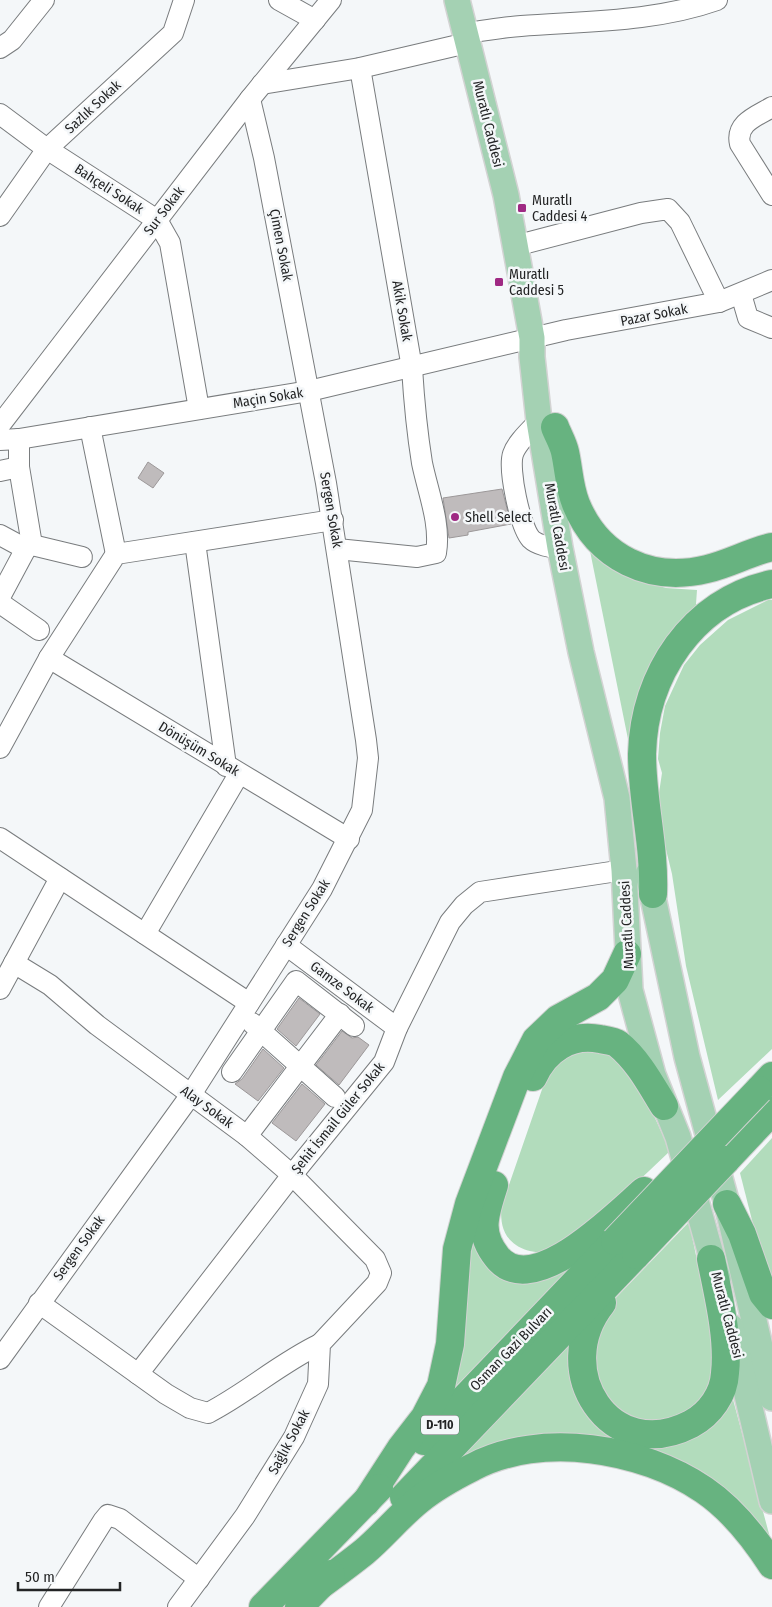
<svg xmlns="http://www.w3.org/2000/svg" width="772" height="1607" font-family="'Fira Sans Condensed',sans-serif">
<rect width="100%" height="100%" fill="#f4f7f9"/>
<g fill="#b2dcbc">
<path d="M593 546 643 581 666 588 697 590 696 604 702 609 631 754 590 551Z"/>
<path d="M768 600H772V1049L718 1100 686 966 672 874 660 825 659 793 662 773 658 759 660 733 665 706 684 665 700 645 728 620Z"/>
<path d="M607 1047 645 1096 670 1151C642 1178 614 1204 584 1228 576 1234 568 1243 560 1247 545 1254 529 1254 516 1245 502 1235 501 1223 501 1208L547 1075C561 1048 580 1048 607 1047Z"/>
<path d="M772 1138V1286L766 1275 740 1173Z"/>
<path d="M689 1222 719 1365 707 1403 651 1427 609 1409 589 1358 609 1305Z"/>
<path d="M468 1223 509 1279C539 1285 553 1273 579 1261L451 1391Z"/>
<path d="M570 1339 573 1363 645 1442 731 1392 772 1545 658 1454 451 1462Z"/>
</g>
<g fill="#bfbbbc" stroke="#9c9899">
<path d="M148 462 164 473 153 488 138 478Z"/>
<path d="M502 489 511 524 468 532V535L449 538 443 498Z"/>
<path d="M299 998 320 1014 296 1046 277 1029Z"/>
<path d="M342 1031 352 1038 358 1037 369 1045 339 1085 316 1065Z"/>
<path d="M263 1049 284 1068 258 1101 235 1084 242 1079Z"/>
<path d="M302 1084 325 1104 296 1141 272 1123Z"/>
</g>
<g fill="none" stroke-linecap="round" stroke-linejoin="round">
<defs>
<g id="minor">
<path d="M279 0 315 20"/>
<path d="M465 33C484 31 503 27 521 26 586 21 655 22 717 0"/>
<path d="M0 48 12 40 44 0"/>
<path d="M262 84 360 68 467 43"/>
<path d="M772 107C757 116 735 123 740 144L772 195"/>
<path d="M0 114 47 149 157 220 170 243 199 409"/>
<path d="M0 216 47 149 173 33 184 0"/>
<path d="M515 246 641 213 668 209 680 222 719 302"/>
<path d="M741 294 748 318 772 328"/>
<path d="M539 421C531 430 517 442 513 454 508 469 520 527 531 539 537 545 552 548 560 548"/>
<path d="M0 425 250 99 331 0"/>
<path d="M90 427 116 554"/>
<path d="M0 440 19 439 309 391 566 330 719 302 772 280"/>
<path d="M0 471 19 467"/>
<path d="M0 535 26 549"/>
<path d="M195 542 226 766"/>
<path d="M28 544 82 557"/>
<path d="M337 549 417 557 436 553C441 524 428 492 422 463 417 432 414 400 412 368L360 68"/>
<path d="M0 597 31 539 19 467V439"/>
<path d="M0 603 39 630"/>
<path d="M49 658 349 839"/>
<path d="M0 748 49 658 116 554 333 520"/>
<path d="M0 838 249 1003"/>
<path d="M145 934 239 774"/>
<path d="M286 945 397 1028"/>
<path d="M14 963 50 985 97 1025 247 1136 292 1175 375 1259 381 1273 377 1283 320 1344 318 1384 294 1437 245 1516 178 1607"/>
<path d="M0 989 60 878"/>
<path d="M252 1023 335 1097"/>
<path d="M232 1072 296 981 354 1026"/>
<path d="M247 1136 340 1014"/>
<path d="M39 1303 166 1394 190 1408 208 1413C247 1393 280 1363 320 1344"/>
<path d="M0 1359 190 1096 322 889 362 810 368 758 366 740 326 483 264 158 250 99"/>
<path d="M138 1374 292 1175 384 1062 397 1028 450 922 464 905 480 892 624 870"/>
<path d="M49 1607 103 1521 108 1515 120 1519 199 1579"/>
</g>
<g id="major">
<path d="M457 0 506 195 532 338V357L539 421 560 548 581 652 617 798 624 870 630 990 653 1075 678 1137 718 1279"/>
<path d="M648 874 687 1057 727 1204 772 1398"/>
<path d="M731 1327 772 1501"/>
</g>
<g id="highway">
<path d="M555 427C558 435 563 443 565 452 569 470 569 487 576 504 598 558 650 583 707 569 729 564 750 552 772 547"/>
<path d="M653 894C655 847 642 801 642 754 644 675 692 601 772 584"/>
<path d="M533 1077C545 1050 570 1033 600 1039 606 1040 614 1041 618 1044 638 1060 651 1085 664 1106"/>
<path d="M759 1090 772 1076"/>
<path d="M726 1160 772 1111"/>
<path d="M494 1185C485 1214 477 1232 497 1257 532 1302 617 1214 644 1191"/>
<path d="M727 1204 742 1234 763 1294 772 1305"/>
<path d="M602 1303C549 1370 610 1466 691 1424 710 1414 724 1394 725 1373 729 1338 718 1294 711 1259"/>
<path d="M424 1441 615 1241"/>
<path d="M404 1497 636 1255"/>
<path d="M366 1502 401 1448 425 1417 441 1386 450 1344 457 1249 469 1204 517 1077 536 1040 558 1019 598 997 615 980 627 954"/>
<path d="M319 1586C334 1575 349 1564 364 1552 383 1536 399 1516 419 1500 435 1487 455 1476 473 1467 541 1431 643 1448 704 1490 732 1509 754 1537 772 1565"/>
<path d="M263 1607 379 1488"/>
<path d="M299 1607 331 1574"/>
</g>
</defs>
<use href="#minor" stroke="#797c7e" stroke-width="22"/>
<use href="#major" stroke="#d3d3d3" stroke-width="28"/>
<use href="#highway" stroke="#d3d3d3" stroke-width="30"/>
<use href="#minor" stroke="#fff" stroke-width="20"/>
<use href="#major" stroke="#a4d1b3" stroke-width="25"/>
<use href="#highway" stroke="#67b380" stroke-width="28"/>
<defs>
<g id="highway-bridge">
<path d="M615 1241 759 1090"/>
<path d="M636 1255 726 1160"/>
</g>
</defs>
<use href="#highway-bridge" stroke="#d3d3d3" stroke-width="30" stroke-linecap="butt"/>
<use href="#highway-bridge" stroke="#67b380" stroke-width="28"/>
</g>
<g fill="#9f2983" stroke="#f4f7f9" stroke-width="2">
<rect x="517" y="203" width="10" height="10" rx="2.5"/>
<rect x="494" y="277" width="10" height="10" rx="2.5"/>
<circle cx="455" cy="517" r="5"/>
</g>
<g text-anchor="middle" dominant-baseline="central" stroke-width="5" stroke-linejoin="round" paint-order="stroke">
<rect fill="#f4f7f9" stroke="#626365" stroke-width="1" x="421" y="1415.5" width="38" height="19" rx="4"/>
<g font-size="12" font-weight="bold" fill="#232425">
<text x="440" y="1425">D-110</text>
</g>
<g font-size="14" fill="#232425" stroke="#f4f7f9">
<text transform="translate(93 107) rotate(-43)">Sazlık Sokak</text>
<text transform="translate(488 124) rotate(76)">Muratlı Caddesi</text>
<text transform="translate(109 189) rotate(33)">Bahçeli Sokak</text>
<text transform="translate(164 211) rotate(-53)">Sur Sokak</text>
<text transform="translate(281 245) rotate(79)">Çimen Sokak</text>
<text transform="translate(402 311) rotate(80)">Akik Sokak</text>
<text transform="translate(654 315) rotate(-11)">Pazar Sokak</text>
<text transform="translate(268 398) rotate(-9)">Maçin Sokak</text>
<text transform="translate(331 510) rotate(80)">Sergen Sokak</text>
<text transform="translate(557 527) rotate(80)">Muratlı Caddesi</text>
<text transform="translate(199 749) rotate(31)">Dönüşüm Sokak</text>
<text transform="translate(306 913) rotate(-58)">Sergen Sokak</text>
<text transform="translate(627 925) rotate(-93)">Muratlı Caddesi</text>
<text transform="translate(342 987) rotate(37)">Gamze Sokak</text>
<text transform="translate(207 1107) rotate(36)">Alay Sokak</text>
<text transform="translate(338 1118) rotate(-51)">Şehit İsmail Güler Sokak</text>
<text transform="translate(79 1248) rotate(-54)">Sergen Sokak</text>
<text transform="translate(727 1315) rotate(75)">Muratlı Caddesi</text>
<text transform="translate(511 1349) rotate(-46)">Osman Gazi Bulvarı</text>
<text transform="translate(289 1442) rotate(-62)">Sağlık Sokak</text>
</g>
<g font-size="14" fill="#232425" stroke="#f4f7f9" text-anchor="start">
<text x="532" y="200">Muratlı<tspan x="532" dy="16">Caddesi 4</tspan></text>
<text x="509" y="274">Muratlı<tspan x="509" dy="16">Caddesi 5</tspan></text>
<text x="465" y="517">Shell Select</text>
</g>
</g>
<path d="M18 1582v8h102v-8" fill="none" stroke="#232425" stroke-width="2.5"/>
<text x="25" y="1582" font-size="15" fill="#232425" stroke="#f4f7f9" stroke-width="4" paint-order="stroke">50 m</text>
</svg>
